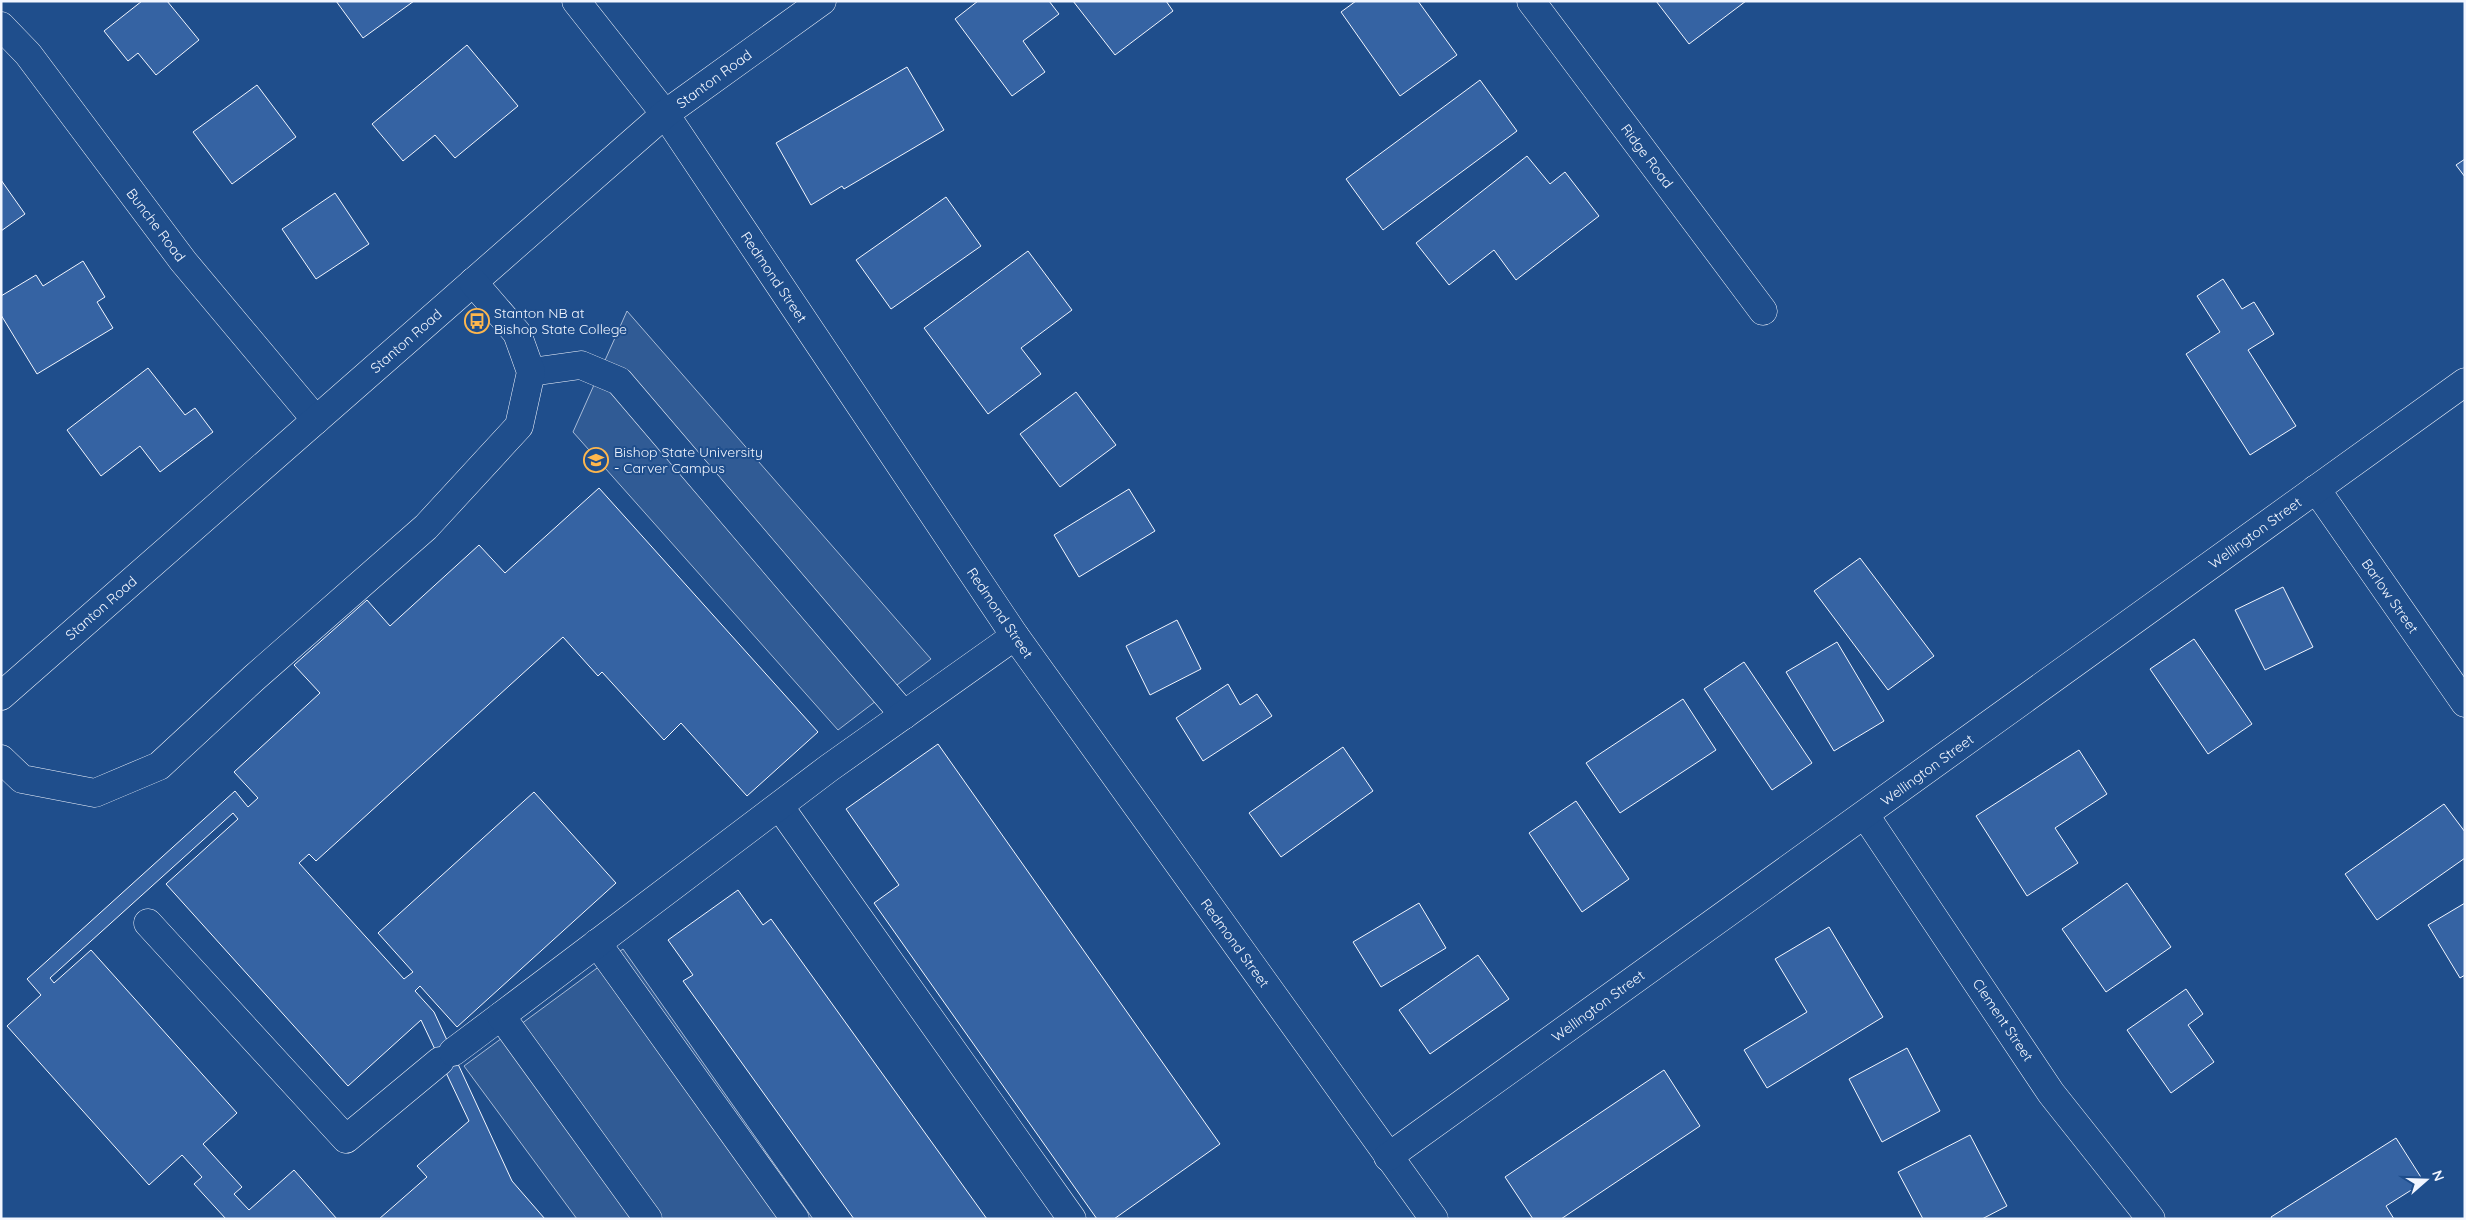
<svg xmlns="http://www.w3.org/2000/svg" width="2466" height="1220" font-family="Quicksand,sans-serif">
<rect width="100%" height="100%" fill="#1f4e8c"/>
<g fill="#305b95" stroke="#a8bbd7">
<path d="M627 311 931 659 838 730 573 432Z"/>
<path d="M623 949 813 1219H577L464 1066Z"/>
</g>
<g fill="#3563a3" stroke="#f2f6ff">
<path d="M142 1H167L199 40 156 75 138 53 128 61 104 31Z"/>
<path d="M336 1H414L363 38Z"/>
<path d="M978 1H1049L1059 14 1023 41 1045 72 1012 96 955 19Z"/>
<path d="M1073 1H1166L1173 11 1115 55Z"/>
<path d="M1356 1H1418L1457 55 1400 96 1341 12Z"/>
<path d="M1656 1H1746L1689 44Z"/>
<path d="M467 45 518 106 455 158 435 135 403 161 372 124Z"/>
<path d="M907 67 944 130 844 189 842 186 811 205 776 143Z"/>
<path d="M1480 80 1517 131 1383 230 1346 179Z"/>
<path d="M257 85 296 137 232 184 193 132Z"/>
<path d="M1527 156 1550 184 1565 172 1599 216 1516 280 1494 250 1449 285 1416 243Z"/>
<path d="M2465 159V177L2456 165Z"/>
<path d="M1 180 25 214 1 231Z"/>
<path d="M335 193 369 244 316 279 282 229Z"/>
<path d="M946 197 981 246 891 309 856 260Z"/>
<path d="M1028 251 1072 310 1021 348 1041 374 988 414 924 328Z"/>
<path d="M83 261 105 297 97 302 113 328 37 374 1 315V296L36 275 43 286Z"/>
<path d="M2223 279 2242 309 2254 302 2274 334 2248 350 2296 426 2250 455 2186 354 2220 332 2197 296Z"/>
<path d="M148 368 185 415 195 408 213 432 160 472 140 446 101 476 67 430Z"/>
<path d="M1076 392 1116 445 1060 487 1020 434Z"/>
<path d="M599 488 818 732 747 796 681 723 664 740 602 672 598 676 563 637 316 861 309 854 299 863 404 979 413 972 378 933 534 792 616 883 457 1027 420 986 415 991 434 1012 512 1181 545 1219H379L427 1177 417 1166 469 1121 421 1020 348 1086 166 884 238 819 233 813 50 978 54 983 91 950 237 1113 203 1144 242 1187 234 1194 249 1210 294 1170 337 1219H226L194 1184 202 1177 182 1155 149 1185 7 1026 41 995 27 979 235 791 248 807 258 798 234 772 320 693 294 665 367 600 390 626 479 545 505 573Z"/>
<path d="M1129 489 1155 531 1079 577 1054 535Z"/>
<path d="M1860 558 1934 656 1888 690 1814 591Z"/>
<path d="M2283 587 2313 647 2265 670 2235 610Z"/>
<path d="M1177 620 1201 669 1150 695 1126 646Z"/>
<path d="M2194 639 2252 724 2208 754 2150 669Z"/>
<path d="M1837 642 1884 721 1834 751 1786 672Z"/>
<path d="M1744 662 1812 763 1772 790 1704 689Z"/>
<path d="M1228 684 1240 705 1257 694 1272 716 1203 761 1176 718Z"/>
<path d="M1683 699 1716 750 1620 813 1586 763Z"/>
<path d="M938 744 1220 1144 1114 1219H1097L874 903 899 885 846 809Z"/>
<path d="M1343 747 1373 791 1281 857 1249 813Z"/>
<path d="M2079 750 2107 794 2055 828 2078 863 2027 896 1976 816Z"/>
<path d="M1576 801 1629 879 1582 912 1529 833Z"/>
<path d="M2444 804 2465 832V858L2377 920 2345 874Z"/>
<path d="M2127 883 2171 947 2106 992 2062 929Z"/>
<path d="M738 890 763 925 771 919 987 1219H854L683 981 693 975 668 940Z"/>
<path d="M1419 903 1446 948 1381 987 1353 942Z"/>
<path d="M2465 903V975L2460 978 2428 925Z"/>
<path d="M1829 927 1883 1017 1767 1088 1744 1050 1807 1012 1775 959Z"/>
<path d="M1478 955 1509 999 1430 1054 1399 1010Z"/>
<path d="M2186 989 2203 1014 2188 1025 2214 1062 2171 1093 2127 1030Z"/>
<path d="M1907 1048 1940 1111 1882 1142 1849 1079Z"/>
<path d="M1664 1070 1700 1126 1561 1219H1533L1505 1177Z"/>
<path d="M1970 1135 2007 1206 1982 1219H1923L1898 1172Z"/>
<path d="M2396 1138 2424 1182 2386 1206 2394 1219H2272L2271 1217Z"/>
</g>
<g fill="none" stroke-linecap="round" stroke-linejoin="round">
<defs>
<g id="minor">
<path d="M576 1 665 114 1015 636 1434 1219"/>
<path d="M1531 1 1763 311"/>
<path d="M1 26 28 54 183 261 316 420"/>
<path d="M531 372 581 365 619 381 904 715"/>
<path d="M2316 489 2465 703"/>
<path d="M1 696 665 114 822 1"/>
<path d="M1 759 22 779 95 793 159 766 254 678 426 527 519 426 531 372 517 333 473 282"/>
<path d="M780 807 1072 1219"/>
<path d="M1865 815 2051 1093 2151 1219"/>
<path d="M148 923 346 1139 440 1061"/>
<path d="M597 943 795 1219"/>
<path d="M453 1052 501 1016"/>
<path d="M1388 1157 2465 382"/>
<path d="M648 1219 501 1016 829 768 1015 636"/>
</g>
</defs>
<use href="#minor" stroke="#f2f6ff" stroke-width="29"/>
<use href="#minor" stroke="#1f4e8c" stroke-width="28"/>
</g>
<defs>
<symbol id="bus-ring" viewBox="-11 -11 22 22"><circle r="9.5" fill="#1f4e8c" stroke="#ffb74d" stroke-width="1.5"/><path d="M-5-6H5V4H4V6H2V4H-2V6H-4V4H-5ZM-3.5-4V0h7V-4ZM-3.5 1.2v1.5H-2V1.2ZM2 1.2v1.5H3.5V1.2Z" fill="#ffb74d"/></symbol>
<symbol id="university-ring" viewBox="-11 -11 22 22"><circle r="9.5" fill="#1f4e8c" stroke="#ffb74d" stroke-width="1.5"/><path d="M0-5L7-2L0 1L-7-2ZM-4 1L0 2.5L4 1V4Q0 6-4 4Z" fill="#ffb74d"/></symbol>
</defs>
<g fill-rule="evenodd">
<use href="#bus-ring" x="463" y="307" width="28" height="28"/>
<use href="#university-ring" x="582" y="446" width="28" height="28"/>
</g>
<g text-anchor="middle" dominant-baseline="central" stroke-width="4" stroke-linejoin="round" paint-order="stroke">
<g font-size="14" fill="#f2f6ff" stroke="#1f4e8c">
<text transform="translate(714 79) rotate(-36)">Stanton Road</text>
<text transform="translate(1647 156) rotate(53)">Ridge Road</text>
<text transform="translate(156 225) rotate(53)">Bunche Road</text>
<text transform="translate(774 277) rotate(56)">Redmond Street</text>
<text transform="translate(406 341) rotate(-41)">Stanton Road</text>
<text transform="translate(2255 533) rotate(-36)">Wellington Street</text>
<text transform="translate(2390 596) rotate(55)">Barlow Street</text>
<text transform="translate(101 608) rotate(-41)">Stanton Road</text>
<text transform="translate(1000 613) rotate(56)">Redmond Street</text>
<text transform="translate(1927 770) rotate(-36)">Wellington Street</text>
<text transform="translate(1235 943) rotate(54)">Redmond Street</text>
<text transform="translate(1598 1006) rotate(-36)">Wellington Street</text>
<text transform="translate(2003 1020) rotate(56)">Clement Street</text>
</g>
<g font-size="14" fill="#f2f6ff" stroke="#1f4e8c" text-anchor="start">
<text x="494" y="313">Stanton NB at<tspan x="494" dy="16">Bishop State College</tspan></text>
<text x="614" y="452">Bishop State University<tspan x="614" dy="16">- Carver Campus</tspan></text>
</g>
</g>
<rect width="2466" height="1220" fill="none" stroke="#f2f6ff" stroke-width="5"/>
<g transform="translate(2426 1180) rotate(70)" stroke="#1f4e8c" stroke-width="4" paint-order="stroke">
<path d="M0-4L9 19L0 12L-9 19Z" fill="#f2f6ff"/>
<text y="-8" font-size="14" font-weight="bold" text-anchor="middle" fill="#f2f6ff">N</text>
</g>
</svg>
